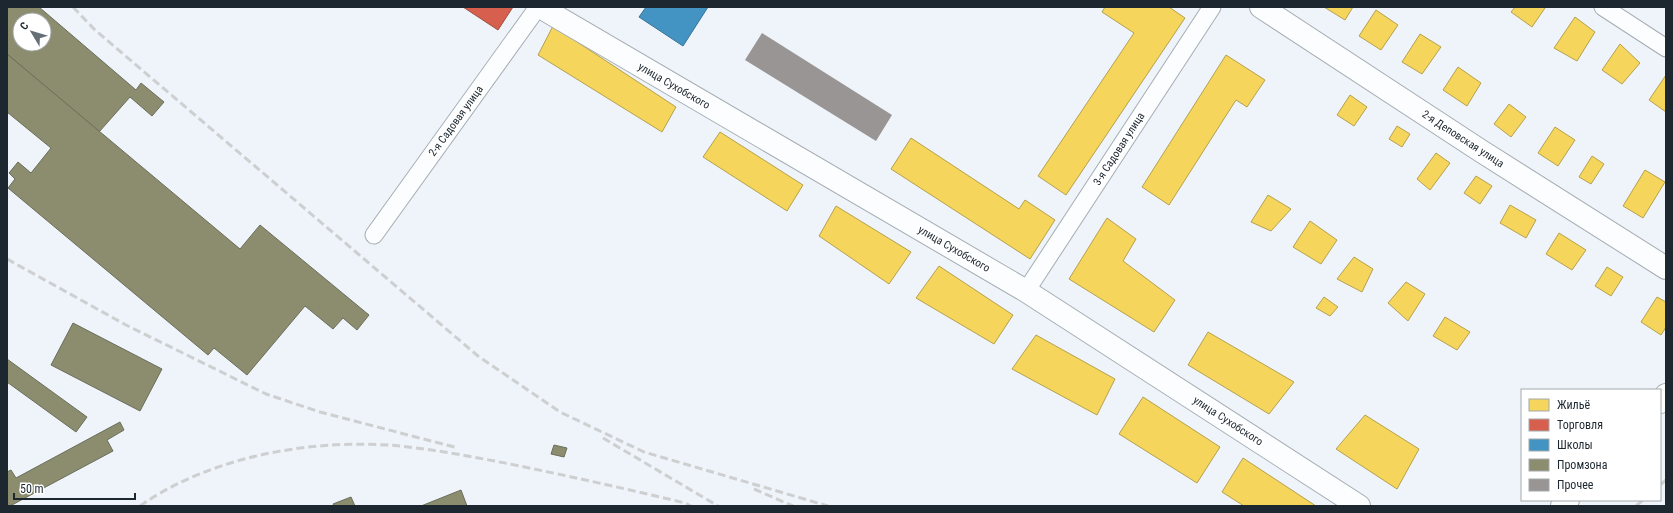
<svg xmlns="http://www.w3.org/2000/svg" width="1673" height="513" font-family="'Roboto Condensed',sans-serif">
<rect width="100%" height="100%" fill="#eef4f9"/>
<g fill="#f6d55c" stroke="#b5a14e">
<path d="M1105 7H1169L1185 18 1066 195 1038 176 1134 33 1102 12Z"/>
<path d="M1324 7H1353L1345 20Z"/>
<path d="M1515 7H1543L1545 8 1532 27 1511 12Z"/>
<path d="M1376 10 1398 25 1381 50 1359 36Z"/>
<path d="M1575 17 1595 32 1577 61 1554 48Z"/>
<path d="M553 26 676 107 662 132 538 55Z"/>
<path d="M1420 34 1441 47 1422 74 1402 62Z"/>
<path d="M1620 44 1640 63 1622 84 1602 70Z"/>
<path d="M1226 55 1265 80 1247 107 1236 100 1169 205 1142 187Z"/>
<path d="M1458 67 1481 83 1467 106 1443 90Z"/>
<path d="M1666 75V112L1649 100Z"/>
<path d="M1350 95 1367 107 1354 126 1337 115Z"/>
<path d="M1509 104 1526 117 1511 137 1494 124Z"/>
<path d="M1397 126 1410 134 1402 147 1389 139Z"/>
<path d="M1555 127 1575 140 1558 166 1538 153Z"/>
<path d="M720 132 803 185 787 211 703 157Z"/>
<path d="M911 138 1019 209 1025 200 1055 220 1030 259 891 169Z"/>
<path d="M1436 153 1450 163 1430 190 1417 179Z"/>
<path d="M1592 156 1604 164 1591 184 1579 177Z"/>
<path d="M1645 170 1665 182 1643 218 1623 206Z"/>
<path d="M1476 176 1492 186 1480 204 1464 193Z"/>
<path d="M1268 195 1291 209 1271 231 1251 222Z"/>
<path d="M1510 205 1536 220 1526 238 1500 223Z"/>
<path d="M836 206 911 252 889 284 819 236Z"/>
<path d="M1107 218 1136 239 1123 261 1175 300 1154 332 1069 279Z"/>
<path d="M1310 221 1337 240 1321 264 1293 247Z"/>
<path d="M1559 233 1586 250 1572 270 1546 254Z"/>
<path d="M1354 257 1373 269 1362 292 1337 279Z"/>
<path d="M939 266 1013 315 994 344 916 298Z"/>
<path d="M1607 267 1623 277 1611 296 1595 286Z"/>
<path d="M1406 282 1425 294 1408 321 1388 303Z"/>
<path d="M1324 297 1338 307 1330 316 1316 308Z"/>
<path d="M1657 297 1666 302V327L1661 335 1641 322Z"/>
<path d="M1445 317 1470 332 1457 350 1433 336Z"/>
<path d="M1208 332 1294 382 1269 414 1188 365Z"/>
<path d="M1036 335 1115 379 1097 415 1012 369Z"/>
<path d="M1143 397 1220 447 1197 483 1119 434Z"/>
<path d="M1365 415 1419 449 1397 489 1336 449Z"/>
<path d="M1243 458 1316 506H1244L1222 492Z"/>
</g>
<path fill="#d6604d" stroke="#9e4f44" d="M463 7H513L498 30Z"/>
<path fill="#4393c3" stroke="#377397" d="M646 7H708L683 46 639 17Z"/>
<g fill="#8c8c6e" stroke="#6a6e5b" fill-rule="evenodd">
<path d="M7 7H39L136 90 141 83 164 102 152 116 130 97 99 132 7 54ZM20 20H44V44H20Z"/>
<path d="M7 54 240 249 260 225 369 315 357 330 343 318 333 329 305 306 247 375 214 348 208 355 8 188 15 179 9 173 18 162 31 173 51 148 7 112Z"/>
<path d="M73 323 162 369 140 411 51 365Z"/>
<path d="M7 359 87 417 76 432 7 382Z"/>
<path d="M120 422 124 430 107 440 113 451 10 506H7V472L11 470 16 478Z"/>
<path d="M554 445 567 448 564 457 551 454Z"/>
<path d="M461 490 467 506H421Z"/>
<path d="M351 497 355 506H334L333 504Z"/>
</g>
<path fill="#999595" d="M762 33 892 115 876 141 745 60Z"/>
<g fill="none" stroke-linecap="round" stroke-linejoin="round">
<defs>
<g id="street">
<path d="M1603 7 1666 48"/>
<path d="M374 235 538 7"/>
<path d="M1026 291 1212 7"/>
</g>
<g id="secondary">
<path d="M540 7 1026 291 1359 506"/>
<path d="M1261 7 1481 151 1666 268"/>
<path d="M1660 402 1666 395"/>
<path d="M1562 506 1568 500"/>
</g>
</defs>
<use href="#street" stroke="#a5adb3" stroke-width="19"/>
<use href="#secondary" stroke="#a5adb3" stroke-width="24"/>
<use href="#street" stroke="#fcfdfe" stroke-width="17"/>
<use href="#secondary" stroke="#fcfdfe" stroke-width="22"/>
<g stroke="#cecfd1" stroke-width="3" stroke-dasharray="8 4" stroke-linecap="butt">
<path d="M73 7 95 30 478 356 560 412 644 452 828 506"/>
<path d="M7 259 126 325 266 394 320 412 458 448"/>
<path d="M603 438 718 506"/>
<path d="M1660 485 1666 480"/>
<path d="M754 489 793 506"/>
<path d="M140 506C211 456 314 438 400 446 437 450 474 457 510 464 569 476 627 489 685 503L691 506"/>
<path d="M1636 506 1643 500"/>
</g>
</g>
<g text-anchor="middle" dominant-baseline="central" stroke-width="4" stroke-linejoin="round" paint-order="stroke">
<g font-size="11" fill="#1c272f" stroke="#fff">
<text transform="translate(674 86) rotate(30)">улица Сухобского</text>
<text transform="translate(456 121) rotate(-54)">2-я Садовая улица</text>
<text transform="translate(1463 139) rotate(33)">2-я Деповская улица</text>
<text transform="translate(1119 149) rotate(-57)">3-я Садовая улица</text>
<text transform="translate(954 249) rotate(30)">улица Сухобского</text>
<text transform="translate(1228 421) rotate(33)">улица Сухобского</text>
</g>
</g>
<rect width="1673" height="513" fill="none" stroke="#1c272f" stroke-width="16"/>
<rect x="1521" y="389" width="140" height="112" fill="#ffffff" stroke="#a4a9ac"/>
<rect x="1529" y="399" width="20" height="12" fill="#f6d55c" stroke="#a4a9ac"/>
<text x="1557" y="409" font-size="12" fill="#1c272f">Жильё</text>
<rect x="1529" y="419" width="20" height="12" fill="#d6604d" stroke="#a4a9ac"/>
<text x="1557" y="429" font-size="12" fill="#1c272f">Торговля</text>
<rect x="1529" y="439" width="20" height="12" fill="#4393c3" stroke="#a4a9ac"/>
<text x="1557" y="449" font-size="12" fill="#1c272f">Школы</text>
<rect x="1529" y="459" width="20" height="12" fill="#8c8c6e" stroke="#a4a9ac"/>
<text x="1557" y="469" font-size="12" fill="#1c272f">Промзона</text>
<rect x="1529" y="479" width="20" height="12" fill="#999595" stroke="#a4a9ac"/>
<text x="1557" y="489" font-size="12" fill="#1c272f">Прочее</text>
<g transform="translate(32 32) rotate(308)"><circle r="19" fill="#ffffff" stroke="#a4a9ac"/>
<path d="M0-3L7 15L0 10L-7 15Z" fill="#666f76"/>
<text y="-6" font-size="11" font-weight="bold" text-anchor="middle" fill="#1c272f">С</text>
</g>
<path d="M14 493v6h121v-6" fill="none" stroke="#1c272f" stroke-width="2"/>
<text x="20" y="493" font-size="12" fill="#1c272f" stroke="#ffffff" stroke-width="3" paint-order="stroke">50 m</text>
</svg>
